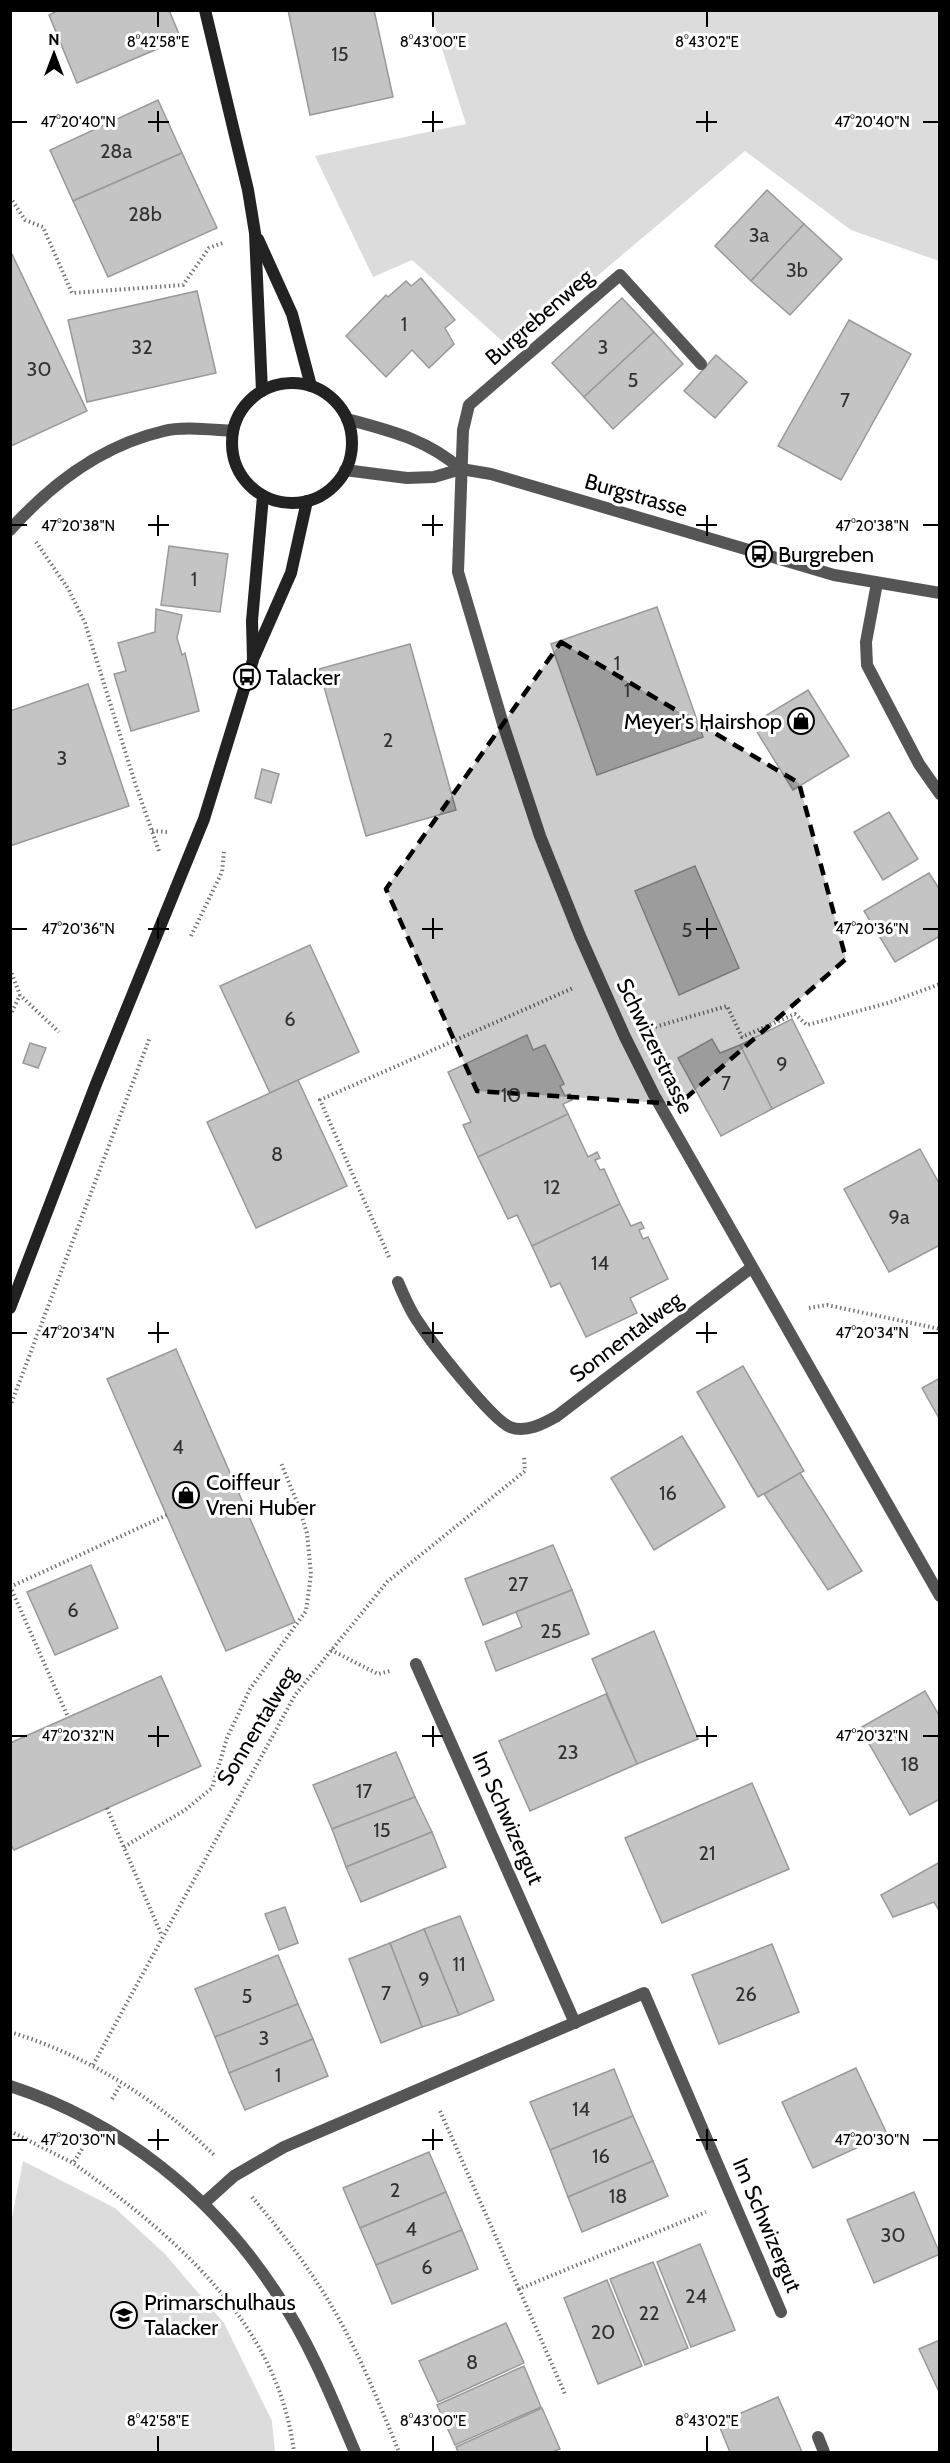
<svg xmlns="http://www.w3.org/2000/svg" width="950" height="2463" font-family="Cabin,sans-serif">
<rect width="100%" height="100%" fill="#fff"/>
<g fill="#dcdcdc">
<path d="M430 11H939V261L851 230 745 151 511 349 412 260 373 277 315 156 466 124Z"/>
<path d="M23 2161 115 2208 165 2254 224 2323 272 2421 275 2452H11L10 2228Z"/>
</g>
<g fill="#c4c4c4" stroke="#999" stroke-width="1.5">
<path d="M59 10H169L181 39 77 83 49 15Z"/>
<path d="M288 10H374L393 97 310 115Z"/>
<path d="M158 100 182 153 73 201 50 150Z"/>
<path d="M182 153 217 228 108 277 73 201Z"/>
<path d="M767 190 804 224 751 281 715 246Z"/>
<path d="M804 224 842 259 790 315 751 281Z"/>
<path d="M10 250 87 411 11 446H10Z"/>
<path d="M421 278 455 320 445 328 454 344 429 368 412 350 386 377 346 336 386 295 388 297 406 281 411 286Z"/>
<path d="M197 291 216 373 87 402 68 320Z"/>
<path d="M622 298 654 332 584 397 552 363Z"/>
<path d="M849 320 911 354 841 480 778 446Z"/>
<path d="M654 332 683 364 613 429 584 397Z"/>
<path d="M716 355 747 382 715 418 684 391Z"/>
<path d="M169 546 228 554 220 612 161 605Z"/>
<path d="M657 607 703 737 597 775 551 644Z"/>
<path d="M156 609 182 615 177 638 182 655 185 653 199 711 131 731 114 674 126 671 118 643 155 632Z"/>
<path d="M410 644 456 810 366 836 319 669Z"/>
<path d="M88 684 129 806 10 846V711Z"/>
<path d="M808 690 849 756 793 790 752 724Z"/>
<path d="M262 769 279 774 271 803 255 798Z"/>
<path d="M889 812 918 859 883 880 854 832Z"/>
<path d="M695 866 739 968 679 995 635 891Z"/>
<path d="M929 873 940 890V936L895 962 864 911Z"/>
<path d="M310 945 359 1052 270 1093 220 986Z"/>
<path d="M792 1019 824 1083 772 1109 740 1045Z"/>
<path d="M527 1035 533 1050 545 1045 564 1084 560 1086 565 1096 570 1094 572 1100 563 1104 568 1114 478 1157 463 1125 471 1122 448 1072Z"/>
<path d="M712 1039 720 1053 740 1045 772 1109 721 1136 678 1058Z"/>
<path d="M30 1043 46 1048 38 1068 23 1063Z"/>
<path d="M298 1080 347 1186 256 1228 207 1122Z"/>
<path d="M568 1114 588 1157 597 1152 600 1158 595 1160 600 1170 604 1169 620 1204 532 1246 517 1215 508 1219 478 1157Z"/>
<path d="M920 1149 940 1185V1245L889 1272 844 1189Z"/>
<path d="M620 1204 631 1226 641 1222 644 1228 639 1230 643 1239 648 1237 668 1279 630 1298 637 1313 586 1337 560 1283 551 1287 532 1246Z"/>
<path d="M176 1349 295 1622 226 1651 107 1379Z"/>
<path d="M743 1366 804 1471 758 1497 697 1392Z"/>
<path d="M940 1378V1420L922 1388Z"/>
<path d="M682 1436 725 1507 654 1550 611 1478Z"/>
<path d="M800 1473 862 1571 828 1590 764 1494Z"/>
<path d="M553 1545 572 1590 483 1625 465 1579Z"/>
<path d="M91 1565 118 1628 55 1655 27 1592Z"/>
<path d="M572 1590 589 1634 496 1671 485 1642 522 1627 516 1612Z"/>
<path d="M654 1631 698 1739 637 1764 592 1659Z"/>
<path d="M161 1676 201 1766 14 1850 10 1843V1743Z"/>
<path d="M925 1691 940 1717V1799L910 1815 860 1728Z"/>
<path d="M606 1694 637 1764 530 1811 499 1741Z"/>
<path d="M396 1752 415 1797 332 1829 313 1785Z"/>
<path d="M752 1783 789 1869 662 1923 625 1838Z"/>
<path d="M415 1797 432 1832 346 1867 332 1829Z"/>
<path d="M432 1832 446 1867 361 1902 346 1867Z"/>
<path d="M940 1862V1912L934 1902 893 1917 881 1895Z"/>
<path d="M285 1907 298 1943 279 1950 265 1914Z"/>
<path d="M460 1916 494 2000 459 2015 424 1929Z"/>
<path d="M424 1929 459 2015 422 2027 390 1943Z"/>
<path d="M390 1943 422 2027 381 2043 349 1959Z"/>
<path d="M772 1944 799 2012 719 2044 692 1975Z"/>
<path d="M278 1955 298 2004 215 2037 195 1989Z"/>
<path d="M298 2004 313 2039 229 2073 215 2037Z"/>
<path d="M313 2039 328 2076 245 2110 229 2073Z"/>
<path d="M856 2068 887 2134 813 2168 782 2102Z"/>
<path d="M614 2069 633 2116 550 2150 530 2102Z"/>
<path d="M633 2116 653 2161 568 2197 550 2150Z"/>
<path d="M429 2152 446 2192 360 2228 343 2188Z"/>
<path d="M653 2161 668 2196 582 2232 568 2197Z"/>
<path d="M446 2192 462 2230 376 2265 360 2228Z"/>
<path d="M914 2192 940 2254 874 2283 847 2220Z"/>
<path d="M462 2230 478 2269 392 2304 376 2265Z"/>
<path d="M700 2244 735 2330 691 2347 657 2262Z"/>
<path d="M653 2262 688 2348 645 2365 610 2279Z"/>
<path d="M607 2280 642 2366 598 2384 564 2298Z"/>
<path d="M506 2323 524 2363 438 2402 419 2361Z"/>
<path d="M940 2340V2394L919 2349Z"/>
<path d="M524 2366 541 2407 455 2445 437 2405Z"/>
<path d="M778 2397 802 2452H730L718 2423Z"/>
<path d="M542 2408 560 2449 552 2452H458L456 2447Z"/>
</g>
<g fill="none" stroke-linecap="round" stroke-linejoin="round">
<g stroke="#777" stroke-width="4" stroke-dasharray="1.5 3" stroke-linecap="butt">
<path d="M10 197 25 220 43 227 72 293 183 285 209 248 225 242"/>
<path d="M36 542 69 590 85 623 136 786 159 851"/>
<path d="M152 831 169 832"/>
<path d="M191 936 222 872 224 852"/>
<path d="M10 969 20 995 59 1032"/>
<path d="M10 1016 20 995"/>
<path d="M651 1028 727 1006 742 1037 795 1014 807 1025 888 1003 940 984"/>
<path d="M389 1257 320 1100 573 988"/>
<path d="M809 1308 827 1305 940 1329"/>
<path d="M10 1407 150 1037"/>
<path d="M10 1586 68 1717"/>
<path d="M10 1587 167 1515"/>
<path d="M331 1650 378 1674 390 1671"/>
<path d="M107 1808 162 1936"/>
<path d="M124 1847 185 1810 212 1788 227 1738 250 1689 306 1611 311 1574 307 1533 297 1502 281 1463"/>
<path d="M10 2032C87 2055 158 2100 215 2156"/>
<path d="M93 2065 295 1695 387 1582 525 1471 524 1457"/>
<path d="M112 2099 121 2084"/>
<path d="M440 2111 519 2289 706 2212"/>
<path d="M10 2131 73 2163"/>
<path d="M82 2149 73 2163C173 2235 278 2322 294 2452"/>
<path d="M252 2197C288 2239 322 2285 347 2334 367 2372 383 2413 399 2452"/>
<path d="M519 2289 565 2394"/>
</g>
<path stroke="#555" stroke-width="12" d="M818 2437 824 2452"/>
<g stroke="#555" stroke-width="12">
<path d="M701 364 620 275 469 405 463 430 458 572 503 724 540 836 580 936 625 1037 654 1095 940 1596"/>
<path d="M10 530C51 484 103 445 164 431 183 426 213 430 233 431"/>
<path d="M877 583 866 642 867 665 919 764 940 794"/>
<path d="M398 1282C404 1296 410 1311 419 1323 431 1342 492 1420 510 1427 526 1433 543 1424 557 1416L751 1268"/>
<path d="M416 1664 575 2023"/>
<path d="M204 2203 234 2176 284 2147 644 1993 781 2312"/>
</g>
<g stroke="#555" stroke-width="12">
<path d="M347 419C391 431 426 439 461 469"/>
<path d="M345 470 407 478 434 477 461 469 491 474 834 575 940 593"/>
<path d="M10 2086C121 2122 214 2197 277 2294 310 2343 332 2398 355 2452"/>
</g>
<g stroke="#222" stroke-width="12">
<path d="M205 10 248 190 255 233 262 391"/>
<path d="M258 239 292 314 311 386"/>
<circle cx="292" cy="443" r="60"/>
<path d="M254 657 291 573 307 501"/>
<path d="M10 1308 96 1084 204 819 253 660 252 621 263 496"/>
</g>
</g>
<path fill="#000" fill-opacity="0.2" stroke="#000" stroke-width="4.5" stroke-dasharray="12 8" stroke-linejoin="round" d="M561 642 799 783 846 959 679 1104 477 1091 386 889Z"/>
<path fill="none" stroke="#000" stroke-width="2" d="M158 12V27M433 12V27M707 12V27M158 111V132M433 111V132M707 111V132M12 122H27M148 122H169M422 122H443M696 122H717M923 122H938M158 515V536M433 515V536M707 515V536M12 525H27M148 525H169M422 525H443M696 525H717M923 525H938M158 918V939M433 918V939M707 918V939M12 929H27M148 929H169M422 929H443M696 929H717M923 929H938M158 1322V1343M433 1322V1343M707 1322V1343M12 1333H27M148 1333H169M422 1333H443M696 1333H717M923 1333H938M158 1726V1747M433 1726V1747M707 1726V1747M12 1736H27M148 1736H169M422 1736H443M696 1736H717M923 1736H938M158 2129V2150M433 2129V2150M707 2129V2150M12 2140H27M148 2140H169M422 2140H443M696 2140H717M923 2140H938M158 2436V2451M433 2436V2451M707 2436V2451"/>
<defs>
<symbol id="bus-ring" viewBox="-11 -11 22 22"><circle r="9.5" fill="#fff" stroke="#000" stroke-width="1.5"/><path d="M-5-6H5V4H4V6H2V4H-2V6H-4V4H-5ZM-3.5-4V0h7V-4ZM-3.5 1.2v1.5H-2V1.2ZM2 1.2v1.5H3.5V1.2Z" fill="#000"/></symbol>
<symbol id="shop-ring" viewBox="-11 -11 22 22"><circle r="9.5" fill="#fff" stroke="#000" stroke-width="1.5"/><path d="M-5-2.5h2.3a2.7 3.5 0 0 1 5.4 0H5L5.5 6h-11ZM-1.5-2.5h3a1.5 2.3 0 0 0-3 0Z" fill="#000"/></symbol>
<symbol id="school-ring" viewBox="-11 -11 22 22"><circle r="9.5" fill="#fff" stroke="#000" stroke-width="1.5"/><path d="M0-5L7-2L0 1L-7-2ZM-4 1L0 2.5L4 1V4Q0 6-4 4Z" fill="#000"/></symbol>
</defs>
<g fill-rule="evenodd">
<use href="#bus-ring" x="744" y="539" width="30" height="30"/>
<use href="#bus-ring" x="232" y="662" width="30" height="30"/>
<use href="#shop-ring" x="786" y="706" width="30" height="30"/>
<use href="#shop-ring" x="171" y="1480" width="30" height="30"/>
<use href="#school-ring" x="109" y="2300" width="30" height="30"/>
</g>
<g text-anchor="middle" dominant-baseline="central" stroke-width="6" stroke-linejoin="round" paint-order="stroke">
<g font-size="20" fill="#313131">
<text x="340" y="54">15</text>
<text x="116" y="151">28a</text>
<text x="145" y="214">28b</text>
<text x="759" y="235">3a</text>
<text x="797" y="270">3b</text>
<text x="404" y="324">1</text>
<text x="142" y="347">32</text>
<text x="603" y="347">3</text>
<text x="39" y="369">30</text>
<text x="633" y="380">5</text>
<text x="845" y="400">7</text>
<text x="194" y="579">1</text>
<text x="617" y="663">1</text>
<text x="627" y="690">1</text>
<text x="388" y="740">2</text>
<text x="62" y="758">3</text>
<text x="687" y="930">5</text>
<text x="290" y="1019">6</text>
<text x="782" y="1064">9</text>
<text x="726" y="1083">7</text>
<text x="511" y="1095">10</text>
<text x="277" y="1154">8</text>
<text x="552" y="1187">12</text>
<text x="899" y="1217">9a</text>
<text x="600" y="1263">14</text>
<text x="178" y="1447">4</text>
<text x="668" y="1493">16</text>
<text x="518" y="1584">27</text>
<text x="73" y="1610">6</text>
<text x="551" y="1631">25</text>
<text x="568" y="1752">23</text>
<text x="910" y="1764">18</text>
<text x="364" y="1791">17</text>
<text x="382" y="1830">15</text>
<text x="707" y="1853">21</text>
<text x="459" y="1964">11</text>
<text x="424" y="1979">9</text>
<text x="386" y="1993">7</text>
<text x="746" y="1994">26</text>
<text x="247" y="1996">5</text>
<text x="264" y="2038">3</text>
<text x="278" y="2075">1</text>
<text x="581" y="2109">14</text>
<text x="601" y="2156">16</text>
<text x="395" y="2190">2</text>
<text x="618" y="2196">18</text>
<text x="411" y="2229">4</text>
<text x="893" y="2235">30</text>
<text x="427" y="2267">6</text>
<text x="696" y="2296">24</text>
<text x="649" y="2313">22</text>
<text x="603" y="2332">20</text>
<text x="472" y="2362">8</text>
</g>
<g font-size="22" fill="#000" stroke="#fff">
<text transform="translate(539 317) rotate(-41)">Burgrebenweg</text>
<text transform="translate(636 495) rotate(16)">Burgstrasse</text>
<text transform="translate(655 1046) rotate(64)">Schwizerstrasse</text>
<text transform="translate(626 1337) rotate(-37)">Sonnentalweg</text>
<text transform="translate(257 1726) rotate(-59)">Sonnentalweg</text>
<text transform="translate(508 1818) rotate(66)">Im Schwizergut</text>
<text transform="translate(767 2225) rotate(67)">Im Schwizergut</text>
</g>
<g font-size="22" fill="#000" stroke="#fff" text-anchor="start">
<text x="778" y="554">Burgreben</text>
<text x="266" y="677">Talacker</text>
<text x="782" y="721" text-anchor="end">Meyer's Hairshop</text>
<text x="206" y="1482">Coiffeur<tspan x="206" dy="25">Vreni Huber</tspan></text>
<text x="144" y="2302">Primarschulhaus<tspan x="144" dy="25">Talacker</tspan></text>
</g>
</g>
<g font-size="15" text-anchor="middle" fill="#000" stroke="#fff" stroke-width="6" stroke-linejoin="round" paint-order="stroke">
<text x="158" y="47">8°42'58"E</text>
<text x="433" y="47">8°43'00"E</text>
<text x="707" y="47">8°43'02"E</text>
<text x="78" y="127">47°20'40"N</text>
<text x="872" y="127">47°20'40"N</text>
<text x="78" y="531">47°20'38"N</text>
<text x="872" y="531">47°20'38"N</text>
<text x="78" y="934">47°20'36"N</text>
<text x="872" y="934">47°20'36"N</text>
<text x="78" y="1338">47°20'34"N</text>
<text x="872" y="1338">47°20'34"N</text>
<text x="78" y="1741">47°20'32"N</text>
<text x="872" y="1741">47°20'32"N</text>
<text x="78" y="2145">47°20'30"N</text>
<text x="872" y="2145">47°20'30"N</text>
<text x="158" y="2426">8°42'58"E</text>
<text x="433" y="2426">8°43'00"E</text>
<text x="707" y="2426">8°43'02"E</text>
</g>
<rect width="950" height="2463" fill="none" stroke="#000000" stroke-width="24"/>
<g transform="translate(54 54)" stroke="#ffffff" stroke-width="4.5" paint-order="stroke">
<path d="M0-4.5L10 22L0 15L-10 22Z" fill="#000000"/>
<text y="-9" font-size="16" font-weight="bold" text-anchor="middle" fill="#000000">N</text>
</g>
</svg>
